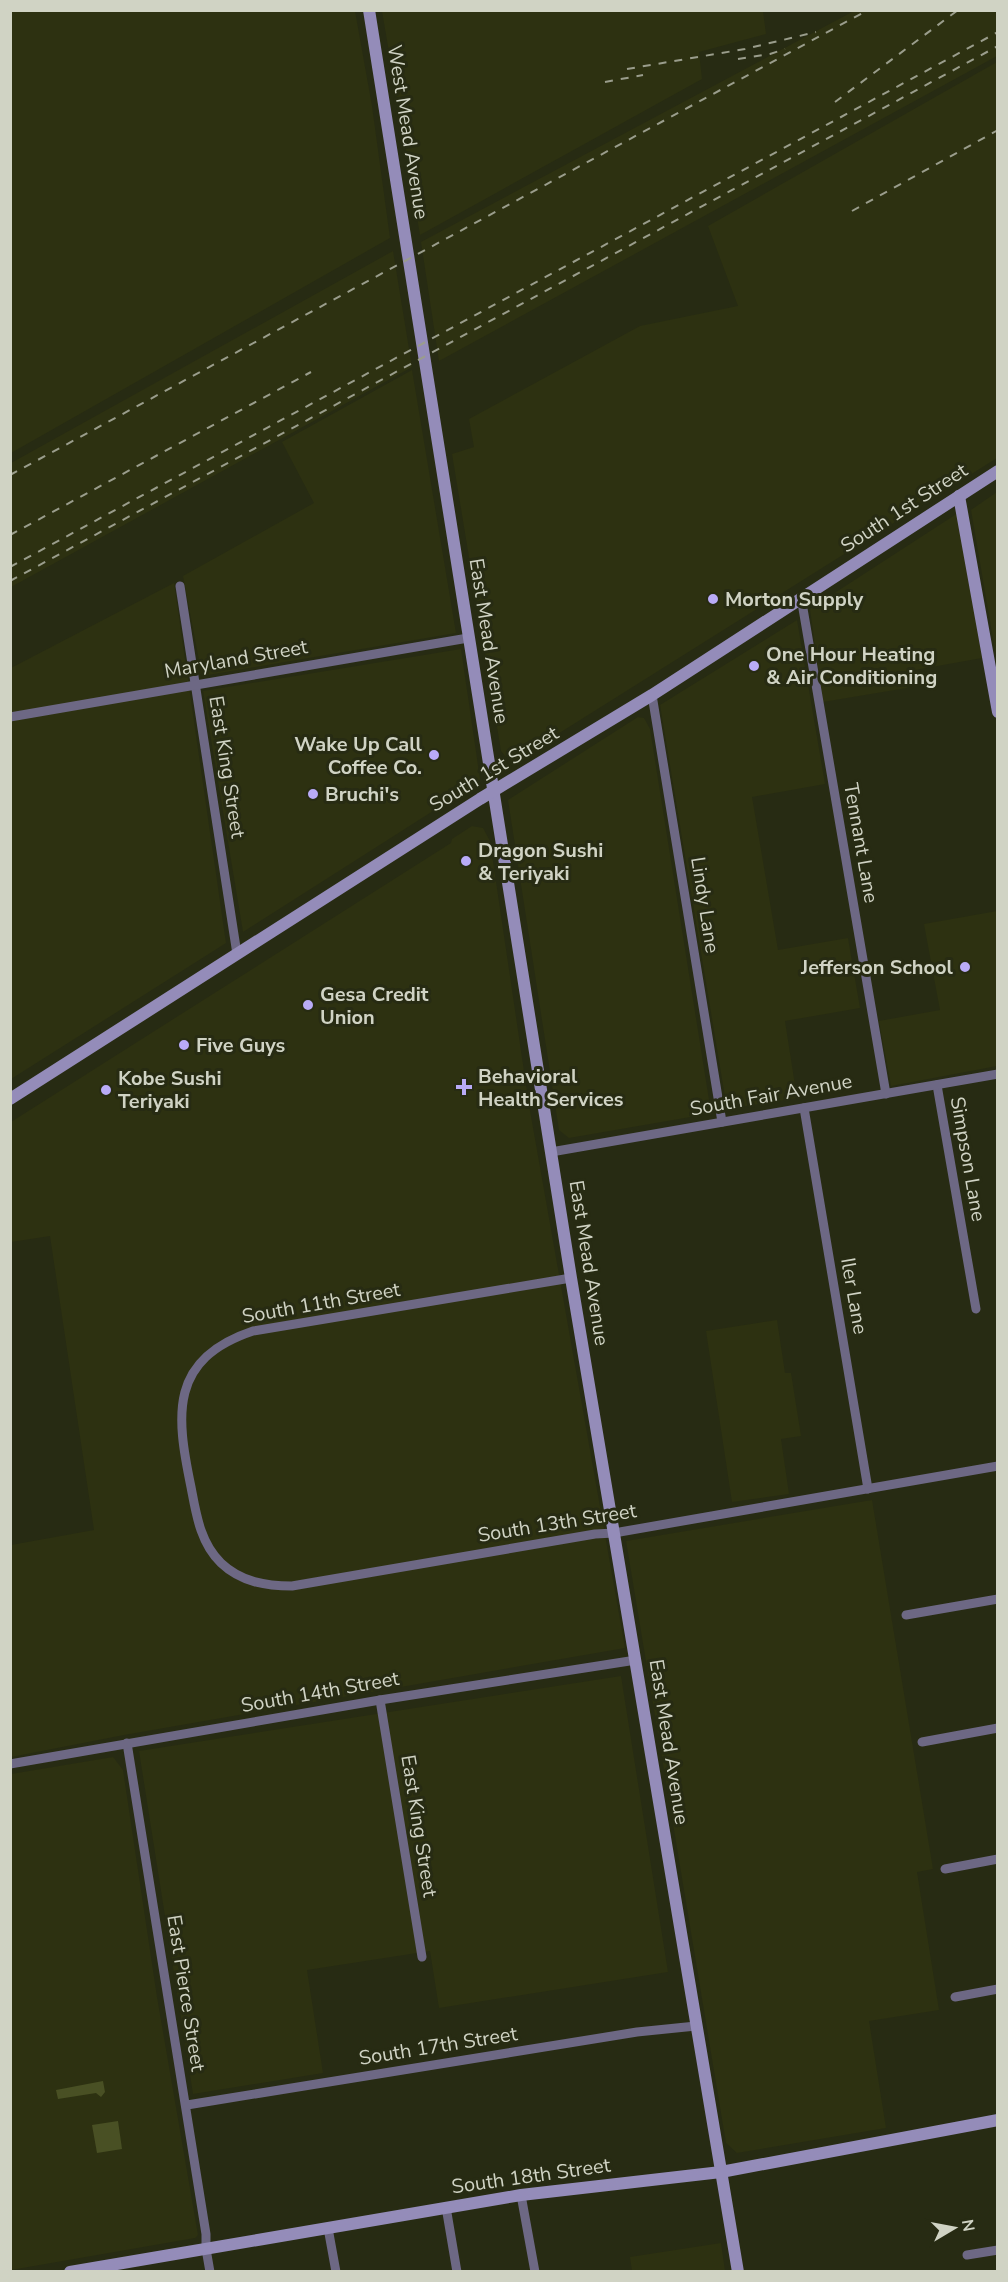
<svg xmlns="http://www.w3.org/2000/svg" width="1008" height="2282" font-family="'Nunito Sans',sans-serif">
<rect width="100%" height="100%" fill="#272b13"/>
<g fill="#2d3111">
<path d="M11 10 355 11 372 106 390 238 11 453Z"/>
<path d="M382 11H763L766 34 699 52 702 79 420 235Z"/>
<path d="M854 11H997V56L439 361 421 242Z"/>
<path d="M997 62V458L518 759 512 761 506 757 501 751 452 454 474 447 469 419 640 326 738 306 708 226Z"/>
<path d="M393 251 412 367 11 587V463Z"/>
<path d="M412 370 456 633 202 676 183 576 314 503 282 442Z"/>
<path d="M997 492V662L971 510Z"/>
<path d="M958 513 982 658 904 672 907 688 823 702 810 609Z"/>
<path d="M174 583 226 943 11 1079V668Z"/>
<path d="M797 620 825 784 752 797 778 950 848 938 860 1008 785 1021 797 1098 727 1109 660 705Z"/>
<path d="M461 649 480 779 477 783 243 932 203 691Z"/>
<path d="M638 717 644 718 650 729 710 1106 708 1111 702 1115 569 1138 559 1130 508 800Z"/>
<path d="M472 826 483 828 490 841 529 1105 625 1648 124 1735 11 1757V1545L94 1530 50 1236 11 1242V1122L451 843 452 839Z"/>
<path d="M997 911V1066L891 1086 879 1021 940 1010 924 924Z"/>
<path d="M777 1320 785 1373H791L801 1436 781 1439 789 1494 732 1502 706 1331Z"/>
<path d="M872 1500 933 1869 917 1872 939 2010 869 2021 886 2128 737 2153 726 2143 626 1541Z"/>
<path d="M621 1676 668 1972 439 2008 430 1951 307 1970 323 2073 193 2094 139 1751Z"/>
<path d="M113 1757 123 1770 157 1997 198 2235 195 2238 11 2270V1774Z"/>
<path d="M721 2243 725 2271H632L630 2257Z"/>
</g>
<g fill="#495024">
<path d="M103 2081 105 2092 101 2097 96 2093 58 2099 56 2090Z"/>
<path d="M118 2121 122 2149 97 2153 92 2125Z"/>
</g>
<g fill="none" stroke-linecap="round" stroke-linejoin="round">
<g stroke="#6d6884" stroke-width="9">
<path d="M180 586 237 954"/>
<path d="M801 597 886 1094"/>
<path d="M652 695 722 1122"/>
<path d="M10 717 468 638"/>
<path d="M937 1085 976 1309"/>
<path d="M804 1108 868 1489"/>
<path d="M551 1152 998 1074"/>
<path d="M571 1278 253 1331C169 1359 176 1415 191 1487 196 1513 200 1543 221 1563 241 1582 266 1586 292 1586L595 1534 614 1533 998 1466"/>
<path d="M906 1615 998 1599"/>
<path d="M380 1700 422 1957"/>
<path d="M922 1742 998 1728"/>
<path d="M127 1743 206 2234V2249L210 2272"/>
<path d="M10 1764 380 1700 636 1660"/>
<path d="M945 1869 998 1859"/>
<path d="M955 1997 998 1989"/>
<path d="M187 2105 637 2032 696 2026"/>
<path d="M521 2195 535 2272"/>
<path d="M446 2207 457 2272"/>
<path d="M328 2228 336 2272"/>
<path d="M967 2255 998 2250"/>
</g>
<g stroke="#948cb9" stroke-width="12">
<path d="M369 10 571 1278 738 2272"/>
<path d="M959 496 998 712"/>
<path d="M10 1099 480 799 652 695 998 471"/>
<path d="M70 2272 521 2195 721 2172 998 2120"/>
</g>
<g stroke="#9a9d8c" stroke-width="2" stroke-dasharray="8 8" stroke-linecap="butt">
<path d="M738 59 770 54 785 49"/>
<path d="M627 69 745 49 816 32"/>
<path d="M605 82 643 75"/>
<path d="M835 102 958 10"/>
<path d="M852 211 998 130"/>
<path d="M10 475 868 10"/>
<path d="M10 535 311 372"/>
<path d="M10 567 998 32"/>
<path d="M10 581 998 46"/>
</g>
</g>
<g fill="#b9abf7" stroke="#272b13" stroke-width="2">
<circle cx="713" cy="599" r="6"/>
<circle cx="754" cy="666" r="6"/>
<circle cx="434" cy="755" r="6"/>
<circle cx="313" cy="794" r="6"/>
<circle cx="466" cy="861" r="6"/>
<circle cx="965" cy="967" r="6"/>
<circle cx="308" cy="1005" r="6"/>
<circle cx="184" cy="1045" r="6"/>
<path d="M461 1078h6v6h6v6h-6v6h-6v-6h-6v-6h6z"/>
<circle cx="106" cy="1090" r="6"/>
</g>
<g text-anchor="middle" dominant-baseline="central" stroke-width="6" stroke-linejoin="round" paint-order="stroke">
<g font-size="20" fill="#d0d3c4" stroke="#272b13">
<text transform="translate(408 132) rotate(81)">West Mead Avenue</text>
<text transform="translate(904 508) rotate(-33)">South 1st Street</text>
<text transform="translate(489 641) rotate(81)">East Mead Avenue</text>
<text transform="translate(236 659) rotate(-10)">Maryland Street</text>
<text transform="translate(227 767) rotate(81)">East King Street</text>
<text transform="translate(494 769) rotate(-31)">South 1st Street</text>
<text transform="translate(861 843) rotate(80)">Tennant Lane</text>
<text transform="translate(705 905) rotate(81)">Lindy Lane</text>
<text transform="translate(771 1095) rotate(-10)">South Fair Avenue</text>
<text transform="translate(968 1159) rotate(80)">Simpson Lane</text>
<text transform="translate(589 1263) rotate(81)">East Mead Avenue</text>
<text transform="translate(854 1296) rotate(80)">Iler Lane</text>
<text transform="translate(321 1303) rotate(-10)">South 11th Street</text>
<text transform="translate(557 1523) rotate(-9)">South 13th Street</text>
<text transform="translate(320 1692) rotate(-10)">South 14th Street</text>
<text transform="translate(669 1742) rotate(81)">East Mead Avenue</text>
<text transform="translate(419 1826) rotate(81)">East King Street</text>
<text transform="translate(186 1993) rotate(81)">East Pierce Street</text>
<text transform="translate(438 2046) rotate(-9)">South 17th Street</text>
<text transform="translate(531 2176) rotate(-8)">South 18th Street</text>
</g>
<g font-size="20" font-weight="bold" fill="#d0d3c4" stroke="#272b13" text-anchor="start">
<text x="725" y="599">Morton Supply</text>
<text x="766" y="654">One Hour Heating<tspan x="766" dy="23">&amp; Air Conditioning</tspan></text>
<text x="422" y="744" text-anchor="end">Wake Up Call<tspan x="422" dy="23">Coffee Co.</tspan></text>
<text x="325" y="794">Bruchi's</text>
<text x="478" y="850">Dragon Sushi<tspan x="478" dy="23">&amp; Teriyaki</tspan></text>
<text x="953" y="967" text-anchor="end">Jefferson School</text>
<text x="320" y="994">Gesa Credit<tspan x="320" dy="23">Union</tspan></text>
<text x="196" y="1045">Five Guys</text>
<text x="478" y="1076">Behavioral<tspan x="478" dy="23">Health Services</tspan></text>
<text x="118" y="1078">Kobe Sushi<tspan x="118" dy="23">Teriyaki</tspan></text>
</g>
</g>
<rect width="1008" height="2282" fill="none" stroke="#d0d3c4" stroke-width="24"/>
<g transform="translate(954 2228) rotate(80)" stroke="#272b13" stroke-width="4.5" paint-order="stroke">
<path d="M0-4.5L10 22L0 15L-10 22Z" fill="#d0d3c4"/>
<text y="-9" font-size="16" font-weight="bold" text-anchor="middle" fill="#d0d3c4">N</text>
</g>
</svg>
